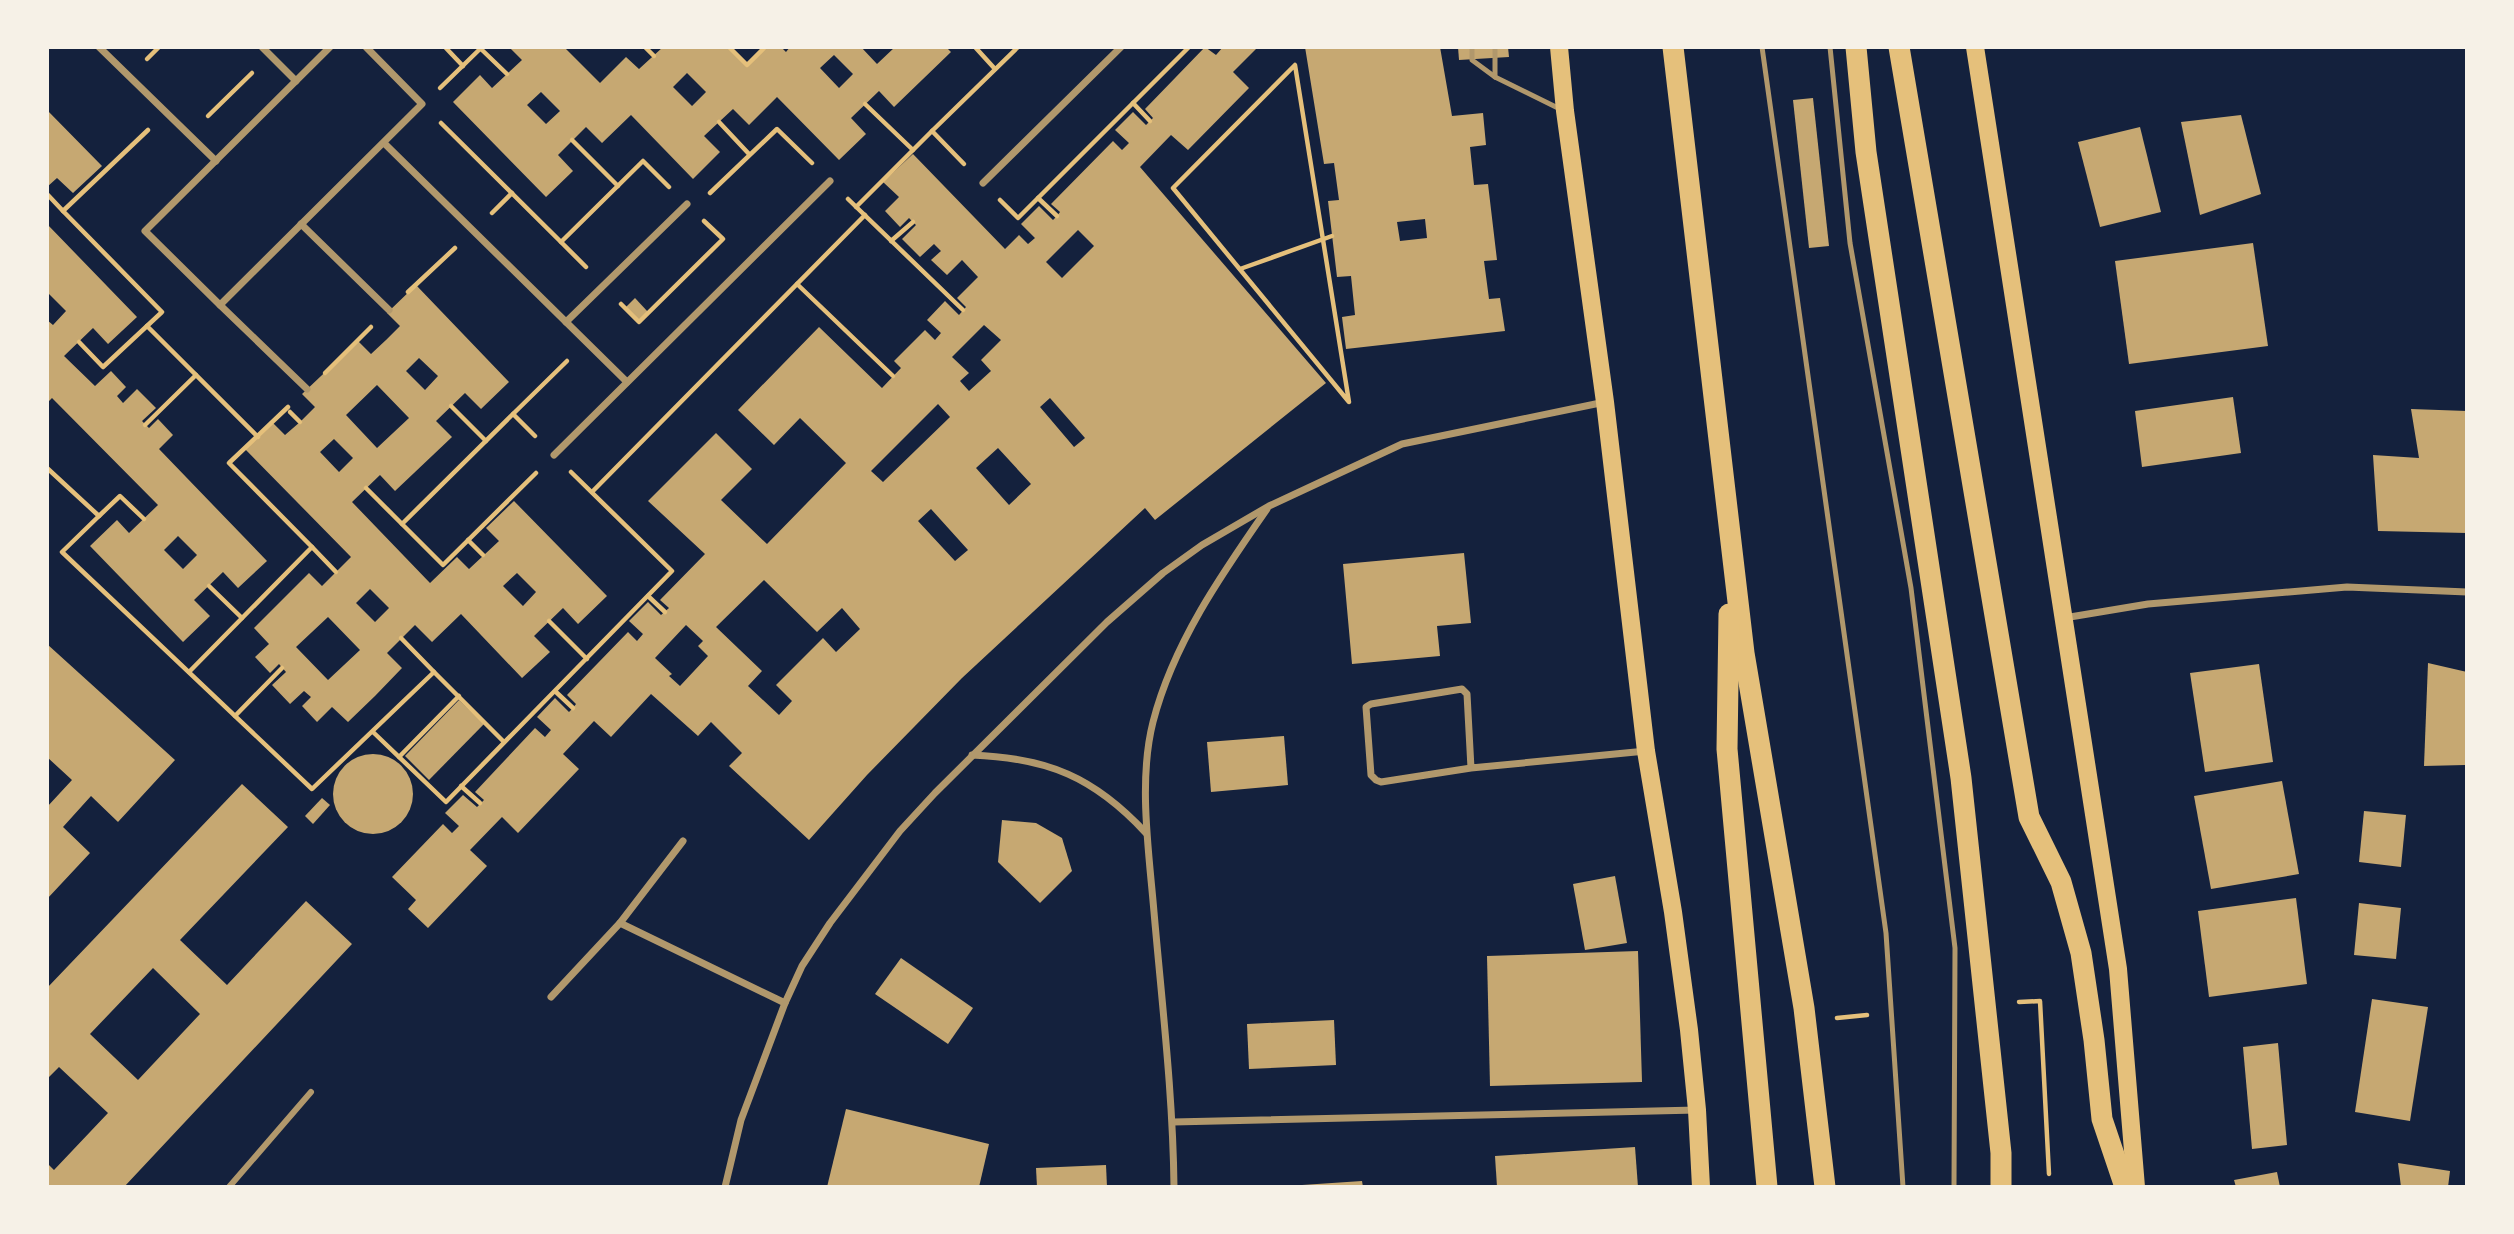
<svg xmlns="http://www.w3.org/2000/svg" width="2514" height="1234" font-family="Lato,sans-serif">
<rect width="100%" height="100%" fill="#14213d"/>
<g fill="#c6a872" fill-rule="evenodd">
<path d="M509 47H564L600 83 626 57 639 69 663 47H729L747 64 765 47H781L786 52 790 47H861L877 64 895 47H946L951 52 894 107 879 91 851 118 866 134 839 160 777 97 749 125 733 109 719 122 704 136 720 152 693 179 631 115 602 143 586 127 558 155 573 171 546 197 453 102 480 75 492 88 522 60ZM834 55 853 74 839 88 820 68ZM687 73 706 92 692 106 673 87ZM541 92 560 111 546 124 527 105Z"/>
<path d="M1205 47 1216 55 1223 47H1258L1233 72 1249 88 1188 150 1171 135 1140 167 1326 383 1155 520 1145 508 962 678 867 775 809 840 729 766 742 753 711 722 698 736 651 694 611 737 594 721 563 754 579 769 518 833 502 817 470 850 487 866 428 928 408 909 416 900 392 877 443 824 452 833 459 826 445 813 463 795 477 807 484 800 475 792 535 728 545 737 551 730 537 717 555 698 569 712 573 708 576 704 567 695 628 632 637 641 643 634 629 621 648 602 661 615 669 608 660 600 705 554 648 501 716 433 752 469 721 500 767 544 846 463 800 418 774 445 738 410 819 327 882 388 901 368 894 361 925 330 935 340 941 333 927 320 945 301 959 315 966 307 957 298 978 277 962 260 947 275 931 260 941 251 934 244 920 257 902 239 916 225 909 218 900 227 885 211 899 197 883 182 913 154 1005 249 1019 235 1028 244 1035 238 1021 224 1039 206 1053 220 1057 216 1060 212 1051 204 1113 141 1122 150 1129 143 1115 130 1133 112 1146 125 1153 118 1145 109ZM1078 230 1094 246 1062 278 1046 262ZM984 325 1001 340 981 360 991 371 969 391 960 381 969 373 952 357ZM1050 398 1085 438 1074 447 1040 407ZM938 404 950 417 883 482 871 471ZM998 448 1031 484 1009 505 976 468ZM931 509 968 550 955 561 918 521ZM764 580 817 632 842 608 860 629 836 652 823 638 776 685 792 701 779 715 748 686 762 671 716 627ZM686 625 703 641 698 646 708 656 680 686 669 676 672 674 655 658Z"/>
<path d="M1305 47H1440L1452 116 1483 113 1486 145 1470 147 1474 185 1488 184 1497 260 1484 261 1489 299 1500 298 1505 331 1346 349 1342 317 1355 315 1351 276 1337 277 1328 201 1339 200 1334 163 1324 164ZM1425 219 1427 238 1400 241 1397 222Z"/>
<path d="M1458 47H1508L1509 57 1459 60Z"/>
<path d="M1813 98 1829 246 1809 248 1793 100Z"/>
<path d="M47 110 102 166 73 193 57 178 47 187Z"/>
<path d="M2241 115 2261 194 2200 215 2181 122Z"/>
<path d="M2140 127 2161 212 2100 227 2078 142Z"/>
<path d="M47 224 137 317 108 344 93 328 64 356 95 386 111 371 126 387 117 396 123 403 137 389 156 408 142 421 149 428 158 419 173 435 159 449 267 561 238 588 223 572 194 600 210 616 183 642 90 546 117 520 129 533 158 505 52 398 47 403V320L53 325 66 311 47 292ZM178 536 197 555 183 569 164 550Z"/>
<path d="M2253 243 2268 346 2129 364 2115 261Z"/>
<path d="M416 285 509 382 481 409 465 393 436 421 452 437 395 491 380 475 352 502 430 583 457 557 469 569 499 541 486 528 514 501 607 596 578 624 563 608 534 636 550 652 522 678 461 614 432 642 415 625 387 653 402 668 375 696 348 722 332 707 317 722 302 706 311 697 304 691 290 704 272 685 286 672 279 664 270 673 255 657 269 644 254 628 309 573 322 586 351 557 245 449 272 422 285 435 300 422 315 407 302 394 358 341 371 354 386 340 400 326 387 313ZM419 358 438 376 425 390 406 371ZM377 385 409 418 377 448 346 415ZM334 439 353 458 339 472 320 452ZM517 573 536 592 523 606 503 586ZM370 589 389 608 375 622 356 603ZM328 617 360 650 328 680 296 647Z"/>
<path d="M635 298 648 312 639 322 625 308Z"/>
<path d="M2233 397 2241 453 2142 467 2135 411Z"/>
<path d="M2411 409 2467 411V533L2378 531 2373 455 2419 458Z"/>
<path d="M1464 553 1471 623 1437 626 1440 656 1352 664 1343 564Z"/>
<path d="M47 644 175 760 118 822 91 796 63 827 90 853 47 899V807L72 780 47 757Z"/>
<path d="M2428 663 2467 672 2465 765 2424 766Z"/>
<path d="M2259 664 2273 762 2205 772 2190 673Z"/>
<path d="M459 700 484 724 429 780 405 756Z"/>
<path d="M1284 736 1288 785 1211 792 1207 742Z"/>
<circle cx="373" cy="794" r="40"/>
<path d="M2282 781 2299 874 2211 889 2194 796Z"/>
<path d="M242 784 288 827 180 940 227 985 306 901 352 944 124 1187H47V1163L54 1170 108 1113 59 1067 47 1079V988ZM153 968 200 1014 138 1080 90 1034Z"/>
<path d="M322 798 330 805 313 824 305 816Z"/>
<path d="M2364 811 2406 815 2401 867 2359 862Z"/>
<path d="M1002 820 1036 823 1062 838 1072 871 1040 903 998 862Z"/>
<path d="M1615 876 1627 943 1585 950 1573 884Z"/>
<path d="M2296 898 2307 984 2209 997 2198 911Z"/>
<path d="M2359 903 2401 908 2396 959 2354 955Z"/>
<path d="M1638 951 1642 1082 1490 1086 1487 956Z"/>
<path d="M901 958 973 1008 948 1044 875 994Z"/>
<path d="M2372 999 2428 1007 2410 1121 2355 1112Z"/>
<path d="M1334 1020 1336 1065 1249 1069 1247 1024Z"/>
<path d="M2278 1043 2287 1145 2252 1149 2243 1047Z"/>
<path d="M846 1109 989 1144 979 1187H827Z"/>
<path d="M1635 1147 1638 1187H1497L1495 1156Z"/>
<path d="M2398 1163 2450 1171 2448 1187H2401Z"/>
<path d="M1106 1165 1107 1187H1037L1036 1168Z"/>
<path d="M2277 1172 2280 1187H2236L2234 1180Z"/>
<path d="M1362 1181 1363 1187H1302V1185Z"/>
</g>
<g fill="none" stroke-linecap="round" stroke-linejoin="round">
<g stroke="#e5c07b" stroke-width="4.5">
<path d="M445 47 463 66"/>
<path d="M645 47 654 56"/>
<path d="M729 47 747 65 765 47"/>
<path d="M975 47 995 69"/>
<path d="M481 49 507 74"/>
<path d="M147 59 159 47"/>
<path d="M1295 65 1349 402 1173 188Z"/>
<path d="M440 88 482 47"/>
<path d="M1133 103 1150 121"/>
<path d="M865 104 913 150"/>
<path d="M208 116 252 73"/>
<path d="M719 122 749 154"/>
<path d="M441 123 561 242"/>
<path d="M148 130 63 211 162 312 147 326 258 437"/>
<path d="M932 131 1018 47"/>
<path d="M572 140 618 186"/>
<path d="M710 193 777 129 812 163"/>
<path d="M47 194 63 211"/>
<path d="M1038 198 1057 216"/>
<path d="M848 199 963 310"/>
<path d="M1000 200 1018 218 1189 47"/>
<path d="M856 207 932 131 964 164"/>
<path d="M492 213 512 193"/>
<path d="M891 241 913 222"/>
<path d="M586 267 561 242 643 161 669 187"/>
<path d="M1240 269 1332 236"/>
<path d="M797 284 893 376"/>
<path d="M408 292 455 248"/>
<path d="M621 304 639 322 723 239 704 221"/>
<path d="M79 342 103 367 147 326"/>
<path d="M325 373 371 327"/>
<path d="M451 406 486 441"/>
<path d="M290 412 300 422"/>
<path d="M513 414 567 361"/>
<path d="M145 425 196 375"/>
<path d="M535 436 513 414 402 524 443 565 536 473"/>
<path d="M47 468 99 516 62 552 312 789 434 672 504 742"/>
<path d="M366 488 402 524"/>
<path d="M592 492 865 215"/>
<path d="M99 516 120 496 144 519"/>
<path d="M468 540 483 555"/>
<path d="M312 547 336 572"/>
<path d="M209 586 242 618"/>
<path d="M648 596 665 612"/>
<path d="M549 621 587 659"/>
<path d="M401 638 434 672"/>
<path d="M189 672 312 547 229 463 288 407"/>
<path d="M556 692 573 708"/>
<path d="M235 716 282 668"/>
<path d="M373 732 446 802 672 571 571 472"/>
<path d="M399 757 459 696"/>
<path d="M461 786 480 803"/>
<path d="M2019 1002 2040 1001 2049 1174"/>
<path d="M1837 1018 1867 1015"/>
</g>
<g stroke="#b1986c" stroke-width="5">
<path d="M1472 47V60L1495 77"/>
<path d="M1495 47V77L1560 109"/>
<path d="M1762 47 1886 933 1903 1187"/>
<path d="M1830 47 1850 243 1911 588 1955 948 1954 1187"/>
</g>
<path stroke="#b1986c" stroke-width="6" d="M229 1187 311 1092"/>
<g stroke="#b1986c" stroke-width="7">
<path d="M99 47 216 161"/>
<path d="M262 47 296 81"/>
<path d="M330 47 145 231 220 305 422 104 366 47"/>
<path d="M384 143 627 382"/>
<path d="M983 183 1121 47"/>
<path d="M301 224 389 310"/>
<path d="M220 305 307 389"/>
<path d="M566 322 687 204"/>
<path d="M554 455 830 181"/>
<path d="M2064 618 2148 604 2347 587 2467 592"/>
<path d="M972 755C1048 758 1094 777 1146 833"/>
<path d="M1471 768 1467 694 1462 689 1371 704 1366 707 1371 775 1376 780 1381 782 1471 768 1646 751"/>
<path d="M620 923 683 841"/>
<path d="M551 997 620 923 785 1003"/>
<path d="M1173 1122 1697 1110"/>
<path d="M725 1187 741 1120 785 1003 802 966 830 923 900 831 935 793 1107 622 1163 573 1202 545 1269 506 1402 444 1605 402"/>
<path d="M1174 1187C1173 1095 1162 1004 1154 912 1149 852 1138 781 1153 722 1173 644 1221 575 1267 509"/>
</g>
<g stroke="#e5c07b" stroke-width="18">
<path d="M1559 47 1565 111 1605 402 1646 751 1673 912 1689 1030 1697 1110 1701 1187"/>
<path d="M1975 47 2118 969 2136 1187"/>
</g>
<g stroke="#e5c07b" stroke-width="21">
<path d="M1673 47 1744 653 1804 1008 1825 1187"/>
<path d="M1856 47 1866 152 1961 778 2001 1153V1187"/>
<path d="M1899 47 2029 817 2061 882 2081 953 2094 1040 2102 1119 2125 1187"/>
<path d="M1729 614 1727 749 1767 1187"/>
</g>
</g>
<rect width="2514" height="1234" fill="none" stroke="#f6f1e7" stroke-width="98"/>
</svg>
